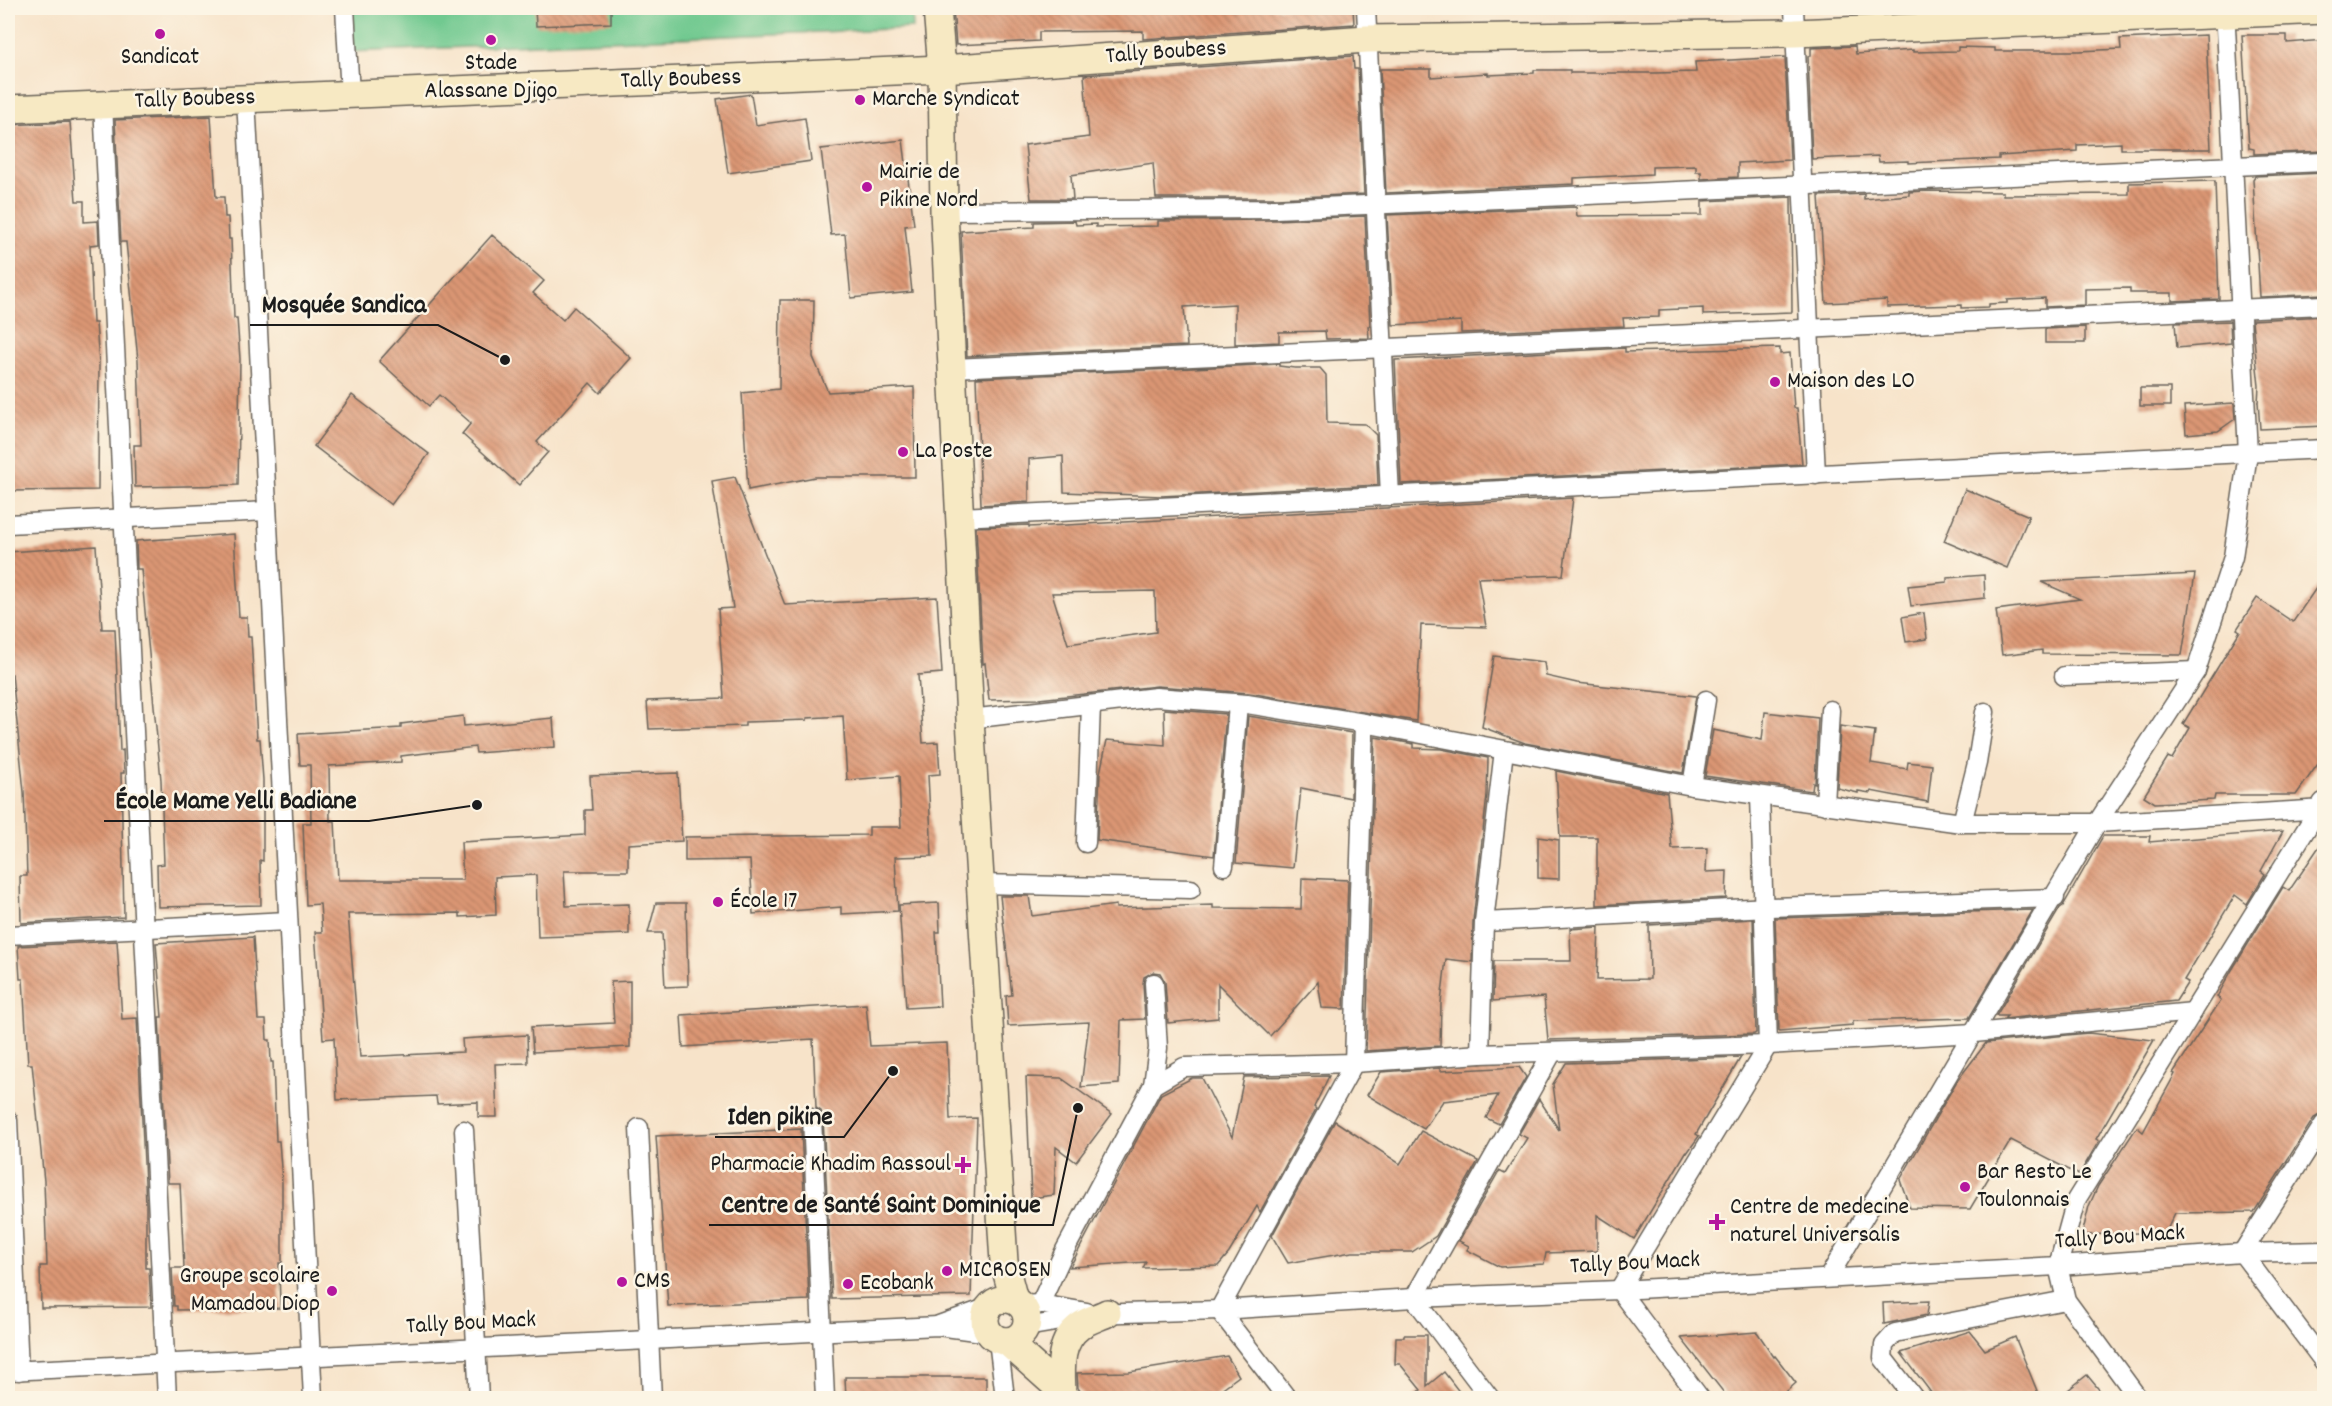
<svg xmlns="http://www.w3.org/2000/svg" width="2332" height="1406" font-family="Dekko,sans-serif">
<defs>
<pattern id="building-back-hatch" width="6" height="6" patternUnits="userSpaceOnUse" patternTransform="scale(1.5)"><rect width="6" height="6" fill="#dc9774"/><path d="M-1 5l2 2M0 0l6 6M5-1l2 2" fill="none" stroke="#b27a5e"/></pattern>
</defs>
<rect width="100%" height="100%" fill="#fcf5e5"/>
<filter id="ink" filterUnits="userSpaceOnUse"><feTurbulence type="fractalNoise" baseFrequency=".0167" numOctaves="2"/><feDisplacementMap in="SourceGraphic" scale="12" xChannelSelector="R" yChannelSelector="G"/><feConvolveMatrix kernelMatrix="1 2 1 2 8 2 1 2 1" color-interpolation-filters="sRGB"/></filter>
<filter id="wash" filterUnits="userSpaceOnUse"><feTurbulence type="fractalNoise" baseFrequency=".008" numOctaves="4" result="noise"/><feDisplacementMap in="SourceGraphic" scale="24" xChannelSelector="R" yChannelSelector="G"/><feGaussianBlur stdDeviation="1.35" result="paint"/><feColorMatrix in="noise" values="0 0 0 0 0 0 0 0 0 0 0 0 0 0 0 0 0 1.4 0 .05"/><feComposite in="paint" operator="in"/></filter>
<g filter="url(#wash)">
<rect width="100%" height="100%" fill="#f7e3c9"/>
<path fill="#71c990" stroke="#467256" stroke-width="1.5" d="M349 8H912L913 28 351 52Z"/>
<g id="blocks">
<g fill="url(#building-back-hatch)" fill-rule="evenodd">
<path d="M535 8H611V23L536 26Z"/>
<path d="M953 8H1353L1354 24 1143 39V31L1039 32V41L956 45Z"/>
<path d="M2206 35 2211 149H2121V143L2077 145V151L1999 156V159L1908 163V161L1879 162 1878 156 1812 159 1808 56H1811V48L1855 46 1856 54 1913 50V52L1958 51V47L1995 48V51H2079L2121 49 2120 39Z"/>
<path d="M2242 35H2287V43L2325 40V151L2254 154V149L2249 148Z"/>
<path d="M1353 56 1354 69H1358L1364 194 1276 198H1156L1153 163 1071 175 1073 199H1031L1025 145 1089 137 1084 75Z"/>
<path d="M1785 57 1790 160 1738 163V177L1701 179V172H1696V166L1652 167V174L1574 178V184L1386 193 1380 69H1431V77L1488 73V75L1534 73V70H1570V73H1654L1696 72 1695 62Z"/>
<path d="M751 94 756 125 805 118 811 161 728 173 717 99Z"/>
<path d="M211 116 216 197H224L225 217H228L229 239H231L234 318H237L240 359 238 485 135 487 134 445H141L138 360 126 242H121L115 120Z"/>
<path d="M70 122 76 201H84V222L98 221 99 244 90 245 93 323H96L99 364 98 490 8 491V125Z"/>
<path d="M903 140 914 225 905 226 912 292 851 298 845 234 831 235 821 149Z"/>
<path d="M2325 173V294L2260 297 2253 179 2255 176Z"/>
<path d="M2215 181 2219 299 2172 301V293H2130V288L2085 289V305L2045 307V298L2007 300V303L1989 304V307L1961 308V305L1887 307V300L1826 303 1819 196 1864 194V199L1909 195V192L1926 191 2003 192V195L2129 194V183Z"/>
<path d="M1791 197 1792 312 1703 315V308L1659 310V317L1623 318 1624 326 1461 333V321L1393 325 1387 215 1576 207 1577 216 1702 215V201Z"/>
<path d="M1365 216 1370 326H1368L1369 338 1326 339 1325 331 1279 332V342L1235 344V304L1184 307 1187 346 967 356 961 231 1034 227V222L1075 221 1076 225 1096 224V227L1158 226V221L1276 220Z"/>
<path d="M492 235 544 281 533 293 563 320 574 307 631 358 600 393 590 383 537 442 548 452 519 485 462 434 471 423 439 395 429 406 379 361Z"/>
<path d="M780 300H814L813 357 828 392 914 387 915 477H815L748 490 742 393 779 389Z"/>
<path d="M2325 316V426L2260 429 2258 402H2257H2258L2259 386 2252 320Z"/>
<path d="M2230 321 2231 343 2177 348 2175 323Z"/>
<path d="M2085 327V343H2045V329Z"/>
<path d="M1625 348V352L1780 348V354L1790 353 1794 408H1797L1802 464 1401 484 1395 360Z"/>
<path d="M1279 364V366L1295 368H1320L1326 375 1327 423 1365 424 1376 435 1378 485 1161 496 1064 492 1063 456 1029 459V502L981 505 976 378Z"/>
<rect x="2140" y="388" width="30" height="18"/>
<path d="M352 395 429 454 391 505 314 446Z"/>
<path d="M2234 403 2235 419 2218 431 2186 434 2184 406Z"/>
<path d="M735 477 785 605 937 597 942 673 918 675 923 743 938 742 940 774 928 775 932 856 895 857 898 911 841 914V907L753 914 750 860 685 861V837L869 835V827H901L899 776 847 780 843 716 807 718V720L745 722V726L649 729 647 701 724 698 718 609 733 608 712 481Z"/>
<path d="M1965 489 2029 516 2007 568 1944 541Z"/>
<path d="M1573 498 1563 575 1478 578 1486 627 1421 625 1416 721 1249 693 1157 686 1039 699 989 700 985 663 983 664 976 527 1029 525V527ZM1155 591 1156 632 1068 644 1052 593Z"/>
<path d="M234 534 239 617H247L248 637H251L257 739H260L263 780V861L260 860 261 905 158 907 157 865 164 864 161 780 141 569H137L136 541Z"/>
<path d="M96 546 102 629H115L120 751 123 750 124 773H121L124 917 21 923 20 876H27L24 792 12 674H8V552Z"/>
<path d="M2195 574 2182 655 2042 654V650L2002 655 1996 610 2080 599 2041 582Z"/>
<path d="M1984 575 1985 598 1911 606 1908 586 1947 582V578Z"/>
<path d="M2325 575V754L2296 795H2215L2214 800 2155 803 2144 796 2168 757 2172 759 2190 728 2183 724 2240 631 2237 629 2257 598 2293 622Z"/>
<path d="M1924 613 1927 639 1906 642 1902 617Z"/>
<path d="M1494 656 1544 662 1546 676 1577 683 1696 696 1683 773 1525 743 1482 727Z"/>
<path d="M1164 709 1226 714 1214 856 1097 840 1100 773 1107 740 1165 745Z"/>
<path d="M1765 712 1818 718 1815 784 1813 783 1812 791 1705 776 1713 730 1762 740Z"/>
<path d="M463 716 464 726 553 718 555 747 476 753 475 747 401 756V762L329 766 330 821H335L338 880H463L461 842 585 835V810H592L590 776 678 773 682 841 628 844V871H564L566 906 629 904V934L538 937 536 875 495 877 496 915 460 917V913L348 914 360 1057 463 1052 462 1039 527 1035 528 1063 495 1064 497 1117H478V1102L437 1104 436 1096 337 1100 334 1038 323 1039 315 932H322L320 904 306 905 303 823H311L310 765H300L298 734 401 728V724Z"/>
<path d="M1248 716 1352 733 1351 798 1301 788 1293 868 1236 863Z"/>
<path d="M1840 726 1875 731 1871 763 1907 769 1908 762 1932 765 1928 802 1871 791 1870 793 1858 791V793L1837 788Z"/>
<path d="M1375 737 1414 744V748L1441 749 1488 758 1487 795 1473 921 1472 962 1446 959 1441 1003 1440 1046 1366 1051Z"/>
<path d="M1556 771 1667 793 1672 849 1707 848 1706 872 1727 871 1726 898 1597 905V837H1560Z"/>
<path d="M2283 831 2261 871 2265 874 2247 904 2235 895 2184 980 2188 982 2176 1001 2004 1019 2007 1016H1996L2060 908 2063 906 2103 836H2150L2149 842Z"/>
<path d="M1538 837 1559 840V879L1538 878Z"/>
<path d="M2325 838V1110L2323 1113 2314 1118 2254 1212 2175 1213 2166 1232 2082 1235 2089 1206 2098 1186 2137 1127 2143 1132 2175 1074 2173 1073 2221 1000 2217 997 2232 970 2283 887 2289 891Z"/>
<path d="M1302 878 1348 880 1344 1009 1322 1008 1318 982 1270 1036 1218 984V1018L1168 1023 1165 982 1160 973 1153 972 1144 977 1143 983 1145 1019 1121 1020 1119 1084 1081 1087 1089 1022 1008 1026 1006 996 1012 995 1000 896H1029L1032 916 1116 905V908L1213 905V908L1301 909Z"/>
<path d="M656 903H686L688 986 665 987 662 933H648Z"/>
<path d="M939 903 940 932H936L940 1006 906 1008 899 905Z"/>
<path d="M2033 910 1969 1018 1853 1021V1025L1779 1031 1775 918Z"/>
<path d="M1753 919 1756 1033 1754 1034 1548 1040 1544 997 1493 1001 1494 961H1571L1570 929 1599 927 1597 980 1650 979 1649 925Z"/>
<path d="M253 937 258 1020H266L267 1040H270L271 1062H273L276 1141H279L282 1182V1263H279L280 1308 177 1310V1306H174L172 1268H184L180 1183H168L159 1017H162L156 943Z"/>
<path d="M117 941 122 1019 137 1018 146 1204V1268H149L151 1307 41 1308 40 1266H47L44 1181 32 1064H28L23 979H20L18 946Z"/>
<path d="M630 981V1047L533 1052 531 1027 614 1023 611 982Z"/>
<path d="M866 1004 870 1046 947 1043 950 1119 977 1118 971 1296 832 1299 823 1117 821 1111 816 1108 813 1039 683 1047 681 1015Z"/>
<path d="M2088 1033 2154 1040 2096 1139 2099 1141 2079 1175 2011 1140 1970 1209 1910 1208 1900 1180 1957 1081 1986 1043Z"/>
<path d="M1741 1057 1696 1134 1699 1136 1687 1153 1686 1152 1634 1239 1597 1215V1251L1546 1253 1544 1264 1500 1267 1467 1250 1469 1246 1459 1241 1499 1171 1505 1174 1527 1138 1519 1134 1539 1099 1559 1130 1553 1084 1566 1063Z"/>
<path d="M1519 1067 1526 1077 1499 1124 1486 1118 1498 1095 1443 1101 1424 1129 1367 1095 1381 1072 1440 1068V1071Z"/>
<path d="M1329 1076 1314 1107 1316 1109 1260 1212 1257 1206 1229 1253 1218 1266 1143 1268 1146 1262 1070 1267 1161 1094 1192 1078H1202L1232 1137 1244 1077Z"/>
<path d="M1026 1077 1061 1078 1112 1114 1076 1162 1056 1147 1054 1195 1031 1198Z"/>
<path d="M1335 1121 1400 1164 1421 1131 1478 1161 1436 1236 1412 1252H1352L1288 1263 1272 1236Z"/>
<path d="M801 1129 809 1300 668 1306 656 1136Z"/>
<path d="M1929 1301 1927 1315 1884 1324 1883 1303Z"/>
<path d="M1970 1331 1985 1350 2015 1337 2040 1398H1935L1901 1353Z"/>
<path d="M1757 1332 1774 1357 1775 1356 1796 1383 1779 1398H1728L1681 1338Z"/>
<path d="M1404 1335H1427V1386L1444 1372 1464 1398H1411L1421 1390 1400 1364H1395L1396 1337H1404Z"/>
<path d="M1227 1356 1239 1376 1209 1398H1085L1078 1388 1077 1373 1129 1372Z"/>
<path d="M2087 1375 2106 1398H2058Z"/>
<path d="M845 1377H986V1398H846Z"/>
</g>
</g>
</g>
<g filter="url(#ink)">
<use href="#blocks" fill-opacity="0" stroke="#696259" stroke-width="1.5"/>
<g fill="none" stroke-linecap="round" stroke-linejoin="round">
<defs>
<g id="street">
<path d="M345 8 350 94"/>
<path d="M1366 8 1390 496"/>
<path d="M1794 8 1816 475"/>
<path d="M246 98 313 1398"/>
<path d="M103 104 167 1398"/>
<path d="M944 211 1276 209 2324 162"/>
<path d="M952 368 2324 305"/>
<path d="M960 517 2324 449"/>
<path d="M8 524 267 511"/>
<path d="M2064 676 2196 671"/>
<path d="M970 719 1156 697 1247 704 1364 723 1692 786 1962 823H2097L2324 809"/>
<path d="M1692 786 1706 700"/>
<path d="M1825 805 1830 710"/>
<path d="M1962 823 1977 763 1985 712"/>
<path d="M1086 843 1091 705"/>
<path d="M1224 866 1238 704"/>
<path d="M980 884 1191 889"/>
<path d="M1484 922 1768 907 2055 898"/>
<path d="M8 935 288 921"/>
<path d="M1480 1054 1484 922 1504 750"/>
<path d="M1153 1085 1158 1048 1154 983"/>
<path d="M812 1118 825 1398"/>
<path d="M8 1120 19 1371"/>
<path d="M2324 1124 2242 1253 2324 1362"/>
<path d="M639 1128 652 1398"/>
<path d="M464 1130 479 1398"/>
<path d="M1828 1278 2097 823 2196 671 2233 557 2248 453 2225 8"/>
<path d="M1040 1304 1065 1250 1153 1085 1184 1067 1354 1063 1480 1054 1768 1045 1974 1033 2193 1012"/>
<path d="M1021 1305 1040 1304 1087 1312"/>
<path d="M939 1325 989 1307"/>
<path d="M1026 1327 1079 1318 1092 1314 1219 1310 1414 1298 1619 1290 2058 1266 2242 1253 2324 1251"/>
<path d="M998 1340 1005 1398"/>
<path d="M8 1371 938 1326 990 1333"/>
<path d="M1287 1398 1219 1310 1354 1063 1364 723"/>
<path d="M1490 1398 1414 1298 1552 1053"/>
<path d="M1700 1398 1619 1290 1768 1045 1760 796"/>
<path d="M1914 1398 1883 1358 1884 1345 1895 1333 2066 1300"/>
<path d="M2138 1398 2066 1300 2058 1266 2076 1200 2323 802"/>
</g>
<g id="secondary">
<path d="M937 8 942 69 944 211 970 719 1004 1262 1014 1300"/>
<path d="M8 109 942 69 1367 39 1795 33 2324 10"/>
<circle cx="1006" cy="1320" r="21"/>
<path d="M1006 1341 1053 1383 1065 1398"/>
<path d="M1062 1393C1061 1369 1058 1342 1080 1326 1088 1320 1099 1317 1107 1313"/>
</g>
</defs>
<use href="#street" stroke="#696259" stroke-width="21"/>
<use href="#secondary" stroke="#696259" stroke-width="30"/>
<use href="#street" stroke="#fff" stroke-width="18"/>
<use href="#secondary" stroke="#f7e9c3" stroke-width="27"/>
</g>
</g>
<g fill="#b5179e" stroke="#fcf5e5" stroke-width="2">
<circle cx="160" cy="34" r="6"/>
<circle cx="491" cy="40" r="6"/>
<circle cx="860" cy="100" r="6"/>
<circle cx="867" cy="187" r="6"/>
<circle cx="1775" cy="382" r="6"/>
<circle cx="903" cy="452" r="6"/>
<circle cx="718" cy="902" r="6"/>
<path d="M960 1156h6v6h6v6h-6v6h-6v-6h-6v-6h6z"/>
<circle cx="1965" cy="1187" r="6"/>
<path d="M1714 1213h6v6h6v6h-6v6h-6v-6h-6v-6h6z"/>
<circle cx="947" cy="1271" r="6"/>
<circle cx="622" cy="1282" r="6"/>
<circle cx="848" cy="1284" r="6"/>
<circle cx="332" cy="1291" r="6"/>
</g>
<g text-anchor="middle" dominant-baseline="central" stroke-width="5" stroke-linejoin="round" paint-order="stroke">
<g font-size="24" fill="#1c1c1c" stroke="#fcf5e5">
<text transform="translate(1166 53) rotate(-4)">Tally Boubess</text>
<text transform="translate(681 80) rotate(-2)">Tally Boubess</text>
<text transform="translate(195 100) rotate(-2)">Tally Boubess</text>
<text transform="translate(2120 1238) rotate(-4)">Tally Bou Mack</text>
<text transform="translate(1635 1264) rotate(-3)">Tally Bou Mack</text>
<text transform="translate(471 1324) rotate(-3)">Tally Bou Mack</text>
</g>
<g font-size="24" fill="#1c1c1c" stroke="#fcf5e5" text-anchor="start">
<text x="160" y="58" text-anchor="middle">Sandicat</text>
<text x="491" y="64" text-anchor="middle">Stade<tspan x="491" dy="28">Alassane Djigo</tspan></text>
<text x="872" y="100">Marche Syndicat</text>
<text x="879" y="173">Mairie de<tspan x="879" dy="28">Pikine Nord</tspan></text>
<text x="1787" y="382">Maison des LO</text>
<text x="915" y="452">La Poste</text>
<text x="730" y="902">École 17</text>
<text x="951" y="1165" text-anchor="end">Pharmacie Khadim Rassoul</text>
<text x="1977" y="1173">Bar Resto Le<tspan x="1977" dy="28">Toulonnais</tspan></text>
<text x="1730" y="1208">Centre de medecine<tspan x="1730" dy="28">naturel Universalis</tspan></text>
<text x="959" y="1271">MICROSEN</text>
<text x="320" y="1277" text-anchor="end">Groupe scolaire<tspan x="320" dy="28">Mamadou Diop</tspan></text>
<text x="634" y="1282">CMS</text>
<text x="860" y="1284">Ecobank</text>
</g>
</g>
<path fill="none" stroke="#1c1c1c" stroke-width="2" d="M505 360L438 325H250M477 805L369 821H104M893 1071L844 1137H715M1078 1108L1053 1225H709"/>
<g fill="#1c1c1c" stroke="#fcf5e5" stroke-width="2">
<circle cx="505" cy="360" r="6"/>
<circle cx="477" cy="805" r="6"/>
<circle cx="893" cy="1071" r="6"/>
<circle cx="1078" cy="1108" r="6"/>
</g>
<g font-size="26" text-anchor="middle" font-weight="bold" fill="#1c1c1c" stroke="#fcf5e5" stroke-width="5" stroke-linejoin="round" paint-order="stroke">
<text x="344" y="312">Mosquée Sandica</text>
<text x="236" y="808">École Mame Yelli Badiane</text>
<text x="780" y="1124">Iden pikine</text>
<text x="881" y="1212">Centre de Santé Saint Dominique</text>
</g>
<rect width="2332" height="1406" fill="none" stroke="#fcf5e5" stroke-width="30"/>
</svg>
